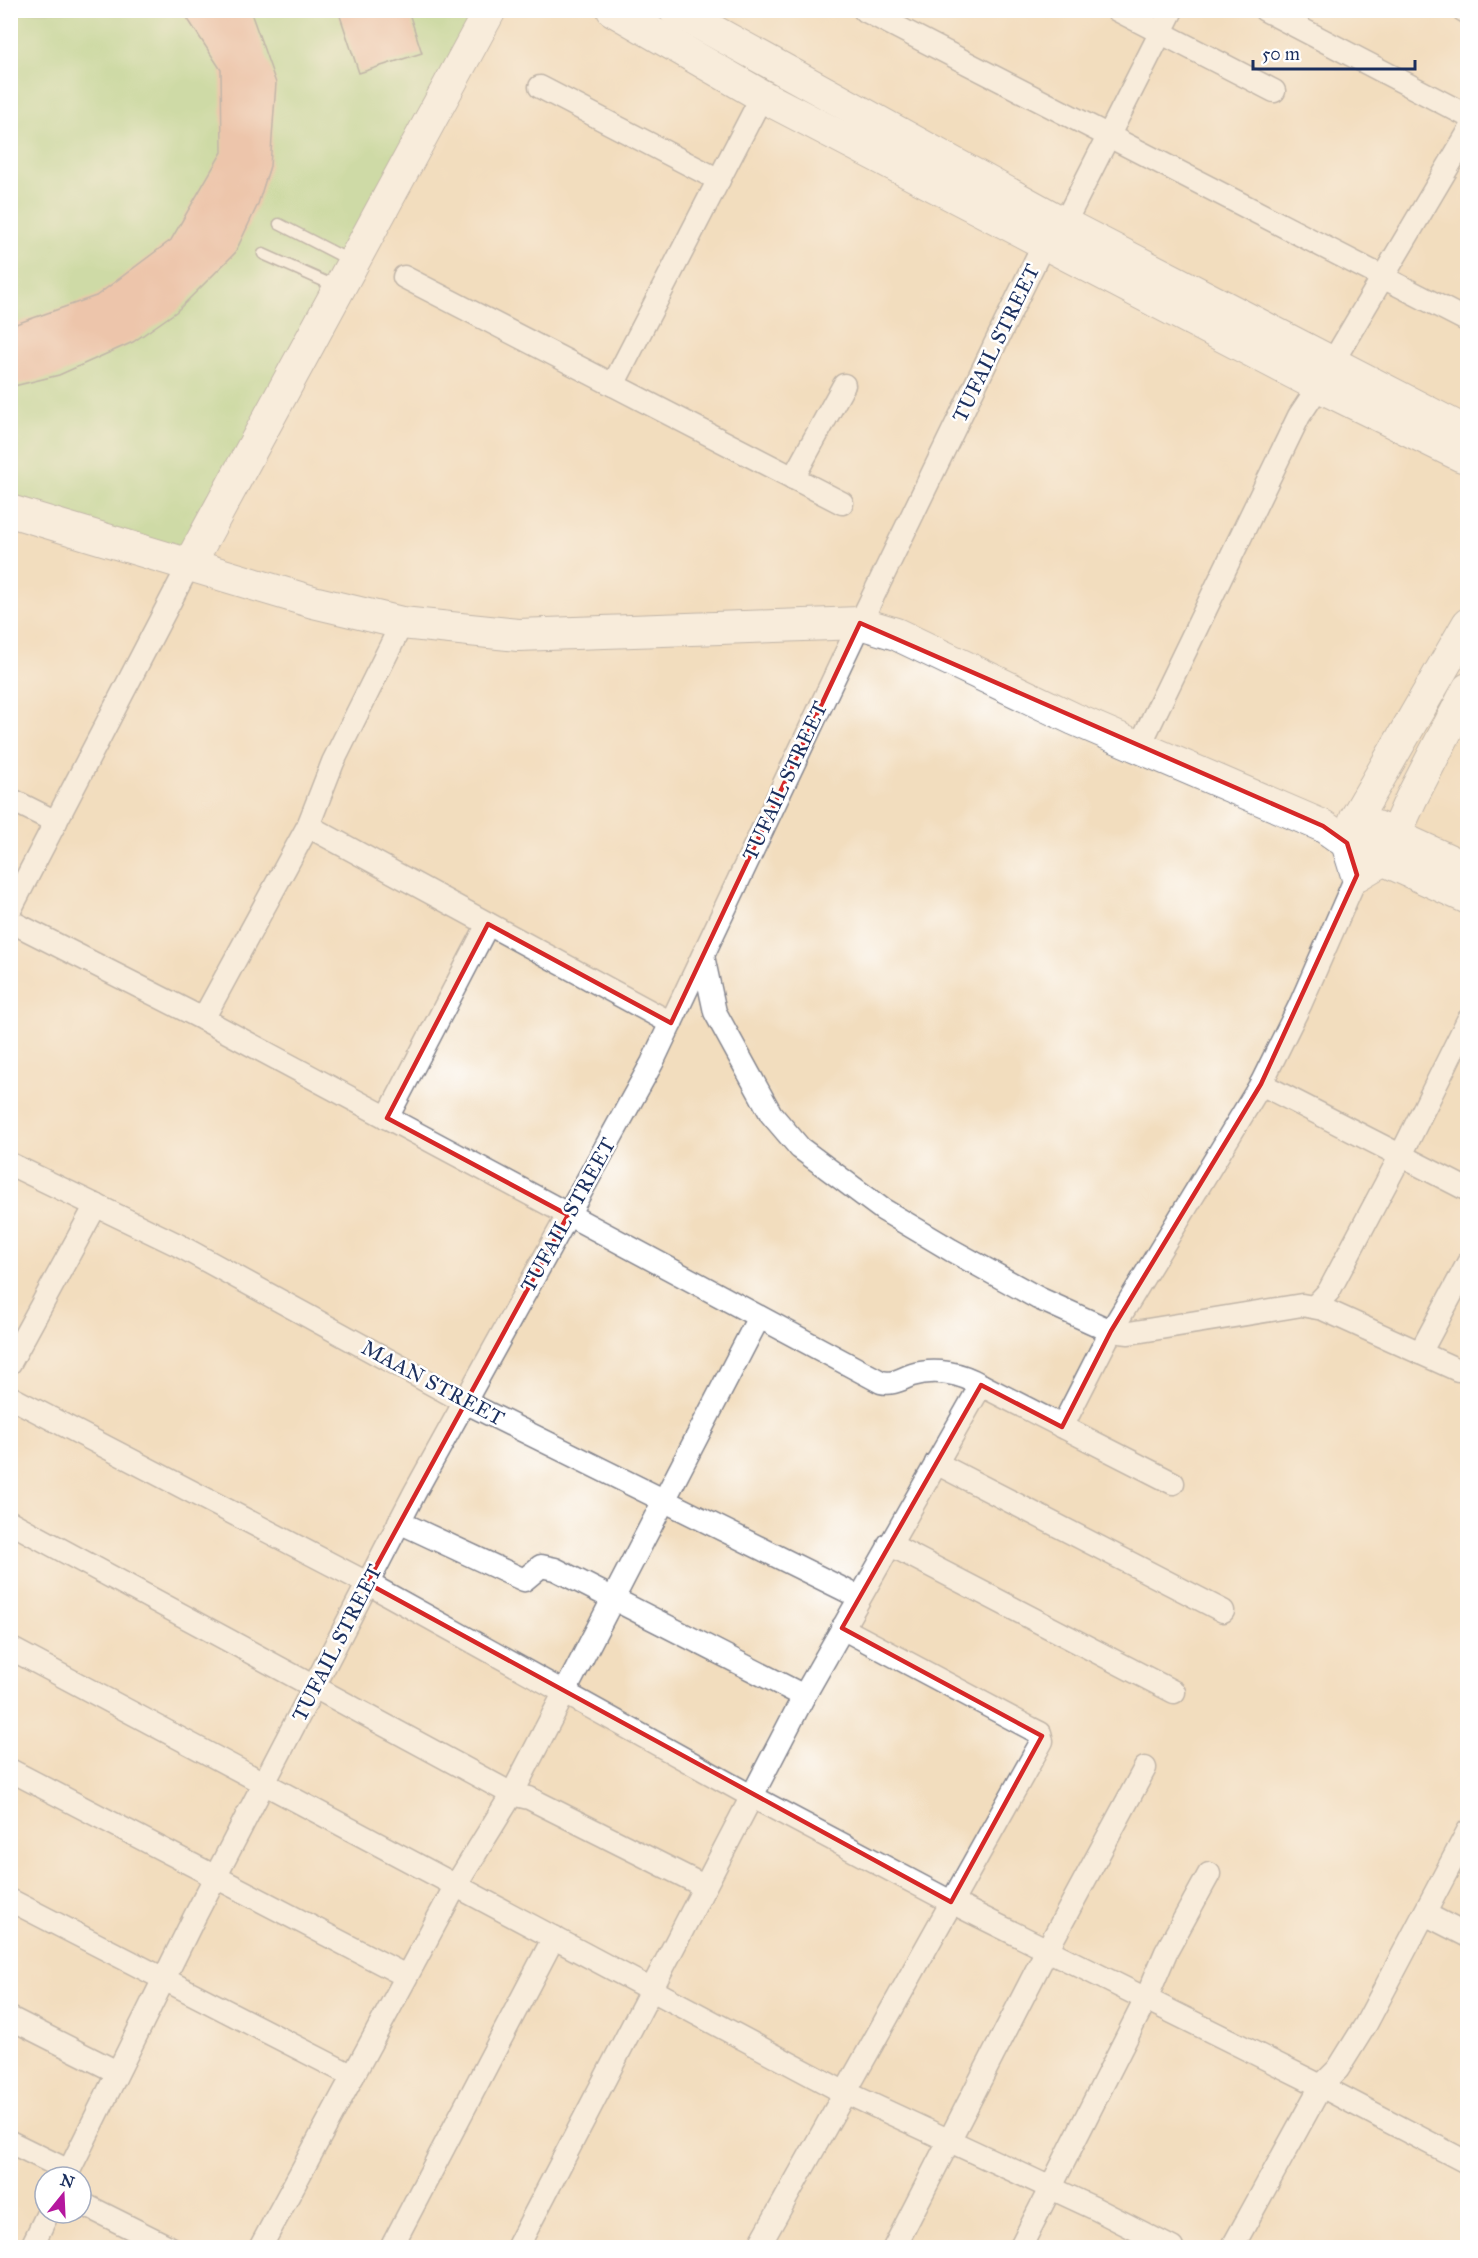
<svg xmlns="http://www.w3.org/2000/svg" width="1478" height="2258" font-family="'IM FELL Great Primer',serif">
<rect width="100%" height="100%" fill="#fff"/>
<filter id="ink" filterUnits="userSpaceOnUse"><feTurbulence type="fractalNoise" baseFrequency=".0167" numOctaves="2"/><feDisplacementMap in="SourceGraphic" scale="12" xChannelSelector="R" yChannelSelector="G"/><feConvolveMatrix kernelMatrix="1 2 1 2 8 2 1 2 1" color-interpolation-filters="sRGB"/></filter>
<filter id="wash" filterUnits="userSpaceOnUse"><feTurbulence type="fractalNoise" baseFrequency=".008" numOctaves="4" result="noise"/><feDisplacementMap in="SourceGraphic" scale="24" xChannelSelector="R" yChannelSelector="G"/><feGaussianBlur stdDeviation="1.35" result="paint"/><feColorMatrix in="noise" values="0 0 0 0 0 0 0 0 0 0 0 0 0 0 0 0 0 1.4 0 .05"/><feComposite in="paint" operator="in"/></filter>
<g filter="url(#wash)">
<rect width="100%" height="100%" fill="#f2ddbe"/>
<path fill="#a3d889" stroke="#5f8474" stroke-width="1.5" d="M10 11H485L187 553 11 501Z"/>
<g id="blocks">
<g fill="#e6a994">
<path d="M182 10H250L276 83 270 166 258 204 235 253 176 312 133 342 59 375 10 387V326L96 296 171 240 222 152 221 70Z"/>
<path d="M338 10H408L422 53 359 73Z"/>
</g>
</g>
</g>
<g filter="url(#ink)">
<use href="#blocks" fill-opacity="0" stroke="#86868e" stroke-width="1.5"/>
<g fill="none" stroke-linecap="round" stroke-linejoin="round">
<defs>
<g id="lane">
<path d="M279 224 351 261"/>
<path d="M263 254 337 287"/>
</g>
<g id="street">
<path d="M864 10 1468 321"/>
<path d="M1117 10 1274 91"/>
<path d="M1265 10 1468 116"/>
<path d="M1463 10 1468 13"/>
<path d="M540 87 719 180"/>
<path d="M1064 224 1172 10"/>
<path d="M404 277 842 503"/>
<path d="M1332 363 1468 133"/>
<path d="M613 385 762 96"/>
<path d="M793 478 844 385"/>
<path d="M1139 747 1299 416 1319 386"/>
<path d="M10 799 56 822"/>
<path d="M308 826 671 1023"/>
<path d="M10 910 189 565"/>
<path d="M10 921 203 1019 881 1382C893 1385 901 1379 912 1375 935 1368 961 1373 981 1385"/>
<path d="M703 956 715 1012 771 1114 800 1148 882 1209 951 1250 1038 1298 1111 1331 1129 1333 1302 1305 1323 1309 1458 1370"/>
<path d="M203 1019 308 826 333 762 402 623"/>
<path d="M1261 1084 1468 1190"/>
<path d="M387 1118 488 924"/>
<path d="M10 1164 178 1245 465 1402 859 1597"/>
<path d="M1314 1307 1329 1291 1401 1155 1468 1020"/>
<path d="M1420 1353 1468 1263"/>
<path d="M10 1363 96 1205"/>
<path d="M10 1397 367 1583 751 1796 951 1902 1321 2086 1468 2163"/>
<path d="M1062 1427 1111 1331 1261 1084 1300 1005 1357 875"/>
<path d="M936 1463 1223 1611"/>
<path d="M10 1522 512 1794 529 1798 704 1886"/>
<path d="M399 1522 524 1580 541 1566 555 1569 804 1696"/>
<path d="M889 1544 1174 1692"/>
<path d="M10 1648 834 2087 1096 2209 1172 2248"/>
<path d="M10 1770 406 1976"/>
<path d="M10 1900 353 2076"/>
<path d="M1425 1914 1468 1936"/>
<path d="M10 2018 117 2072"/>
<path d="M10 2142 69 2171"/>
<path d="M66 2177 194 1918 415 1492 652 1063 860 623 1045 241"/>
<path d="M81 2203 171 2248"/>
<path d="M31 2248 48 2213"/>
<path d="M260 2248 456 1885 512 1794 759 1317"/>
<path d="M391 2248 554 1937"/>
<path d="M517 2248 804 1696 981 1385 1173 1483"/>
<path d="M758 2248 1042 1741 1040 1733 1030 1728 842 1628"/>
<path d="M894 2248 1047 1950 1145 1768"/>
<path d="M1020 2248 1146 1999 1166 1952 1209 1874"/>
<path d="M1232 2248 1321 2086 1338 2069 1366 2024 1468 1831"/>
</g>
<g id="secondary">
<path d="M613 10 762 96 1319 386 1462 456H1468"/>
<path d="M675 10 1064 224 1468 433"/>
<path d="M10 511 313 602 402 623 518 635 860 623 896 634 1074 719 1323 826 1347 843 1468 898"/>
<path d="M189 565 490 10"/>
<path d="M1468 624 1356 818 1347 843 1357 875 1384 859 1411 799 1468 689"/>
<path d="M1376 827 1468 869"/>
</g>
</defs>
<use href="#lane" stroke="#86868e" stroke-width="13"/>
<use href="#street" stroke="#86868e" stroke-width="25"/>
<use href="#secondary" stroke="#86868e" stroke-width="34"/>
<use href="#lane" stroke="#fff" stroke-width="10"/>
<use href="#street" stroke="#fff" stroke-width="22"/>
<use href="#secondary" stroke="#fff" stroke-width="32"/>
</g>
</g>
<path d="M0 0H1478V2258H0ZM860 623 1323 826 1347 843 1357 875 1261 1084 1111 1331 1062 1427 981 1385 842 1628 1042 1736 951 1902 367 1583 568 1215 387 1118 488 924 671 1023Z" fill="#f2ddbe" fill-opacity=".55" fill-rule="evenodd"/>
<path fill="none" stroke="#d62828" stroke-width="4.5" stroke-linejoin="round" d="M860 623 1323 826 1347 843 1357 875 1261 1084 1111 1331 1062 1427 981 1385 842 1628 1042 1736 951 1902 367 1583 568 1215 387 1118 488 924 671 1023Z"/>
<g text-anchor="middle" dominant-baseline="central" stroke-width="5" stroke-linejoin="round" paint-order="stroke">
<g font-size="21" fill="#1b2f5e" stroke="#fff">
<text transform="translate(996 343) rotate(-64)">TUFAIL STREET</text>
<text transform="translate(785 781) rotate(-65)">TUFAIL STREET</text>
<text transform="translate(568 1215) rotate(-61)">TUFAIL STREET</text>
<text transform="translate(433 1383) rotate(28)">MAAN STREET</text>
<text transform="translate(337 1643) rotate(-63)">TUFAIL STREET</text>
</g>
</g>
<rect width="1478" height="2258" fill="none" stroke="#fff" stroke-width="36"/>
<g transform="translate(63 2195) rotate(18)"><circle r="28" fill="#ffffff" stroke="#a4acbf" stroke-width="1.5"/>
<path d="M0-4.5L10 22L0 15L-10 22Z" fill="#b5179e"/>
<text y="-9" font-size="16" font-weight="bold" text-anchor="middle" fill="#1b2f5e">N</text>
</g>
<path d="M1253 60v9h162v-9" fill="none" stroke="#1b2f5e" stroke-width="3"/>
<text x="1262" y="60" font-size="18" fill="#1b2f5e" stroke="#ffffff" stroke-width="4.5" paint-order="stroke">50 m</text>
</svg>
